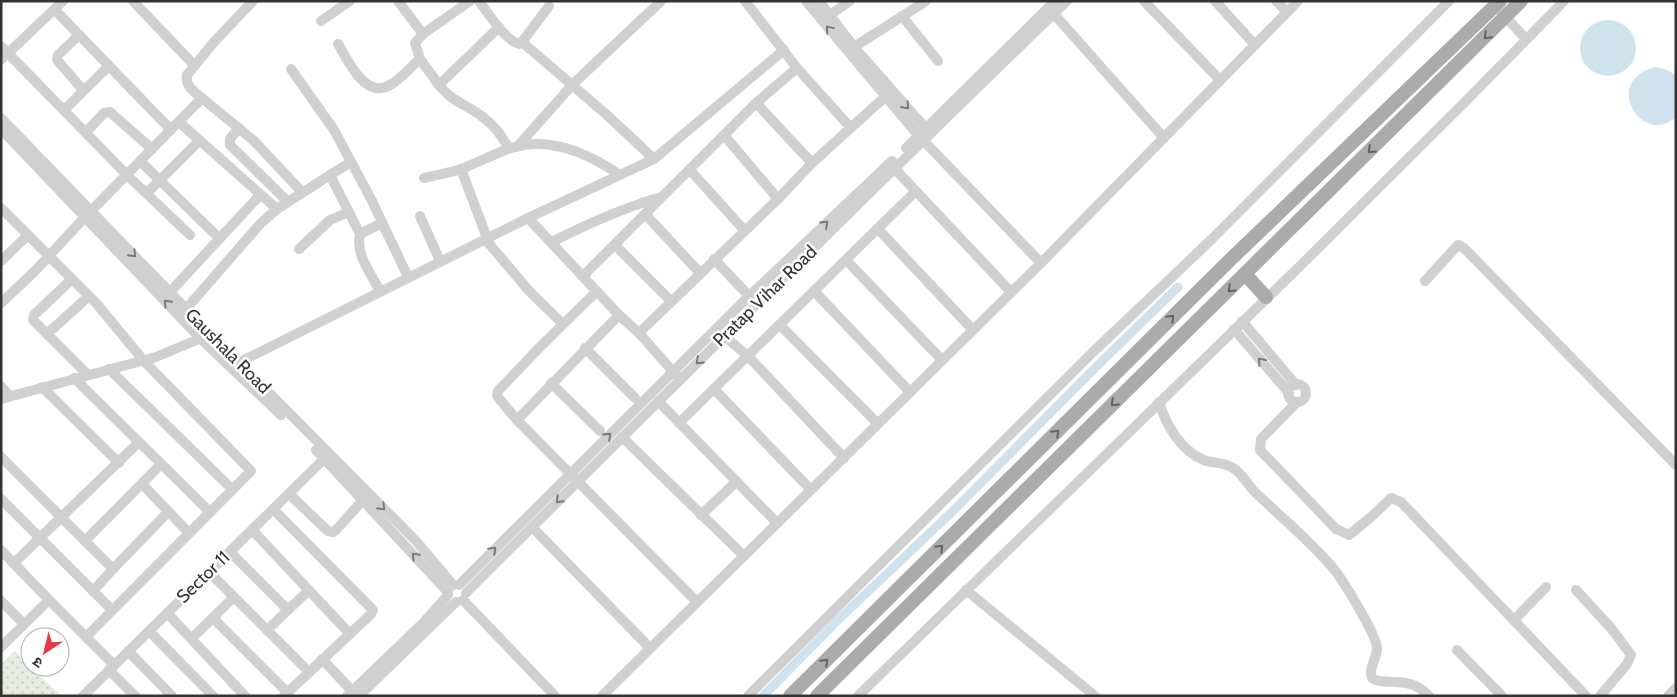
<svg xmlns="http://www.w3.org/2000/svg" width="1677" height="697" font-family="Cabin,'Noto Sans Devanagari',sans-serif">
<defs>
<pattern id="park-dots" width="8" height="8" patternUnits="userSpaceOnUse" patternTransform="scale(1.25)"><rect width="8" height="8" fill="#e6ecdf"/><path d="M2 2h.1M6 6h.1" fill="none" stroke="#c6cbc0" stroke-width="1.8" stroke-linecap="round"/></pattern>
</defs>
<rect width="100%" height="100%" fill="#fff"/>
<path fill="url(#park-dots)" d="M15 651 61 696H1V664Z"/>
<g fill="#cfe2ee">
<circle cx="1608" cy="48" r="28"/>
<path d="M1656 67 1665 69 1676 75V117C1641 148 1601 79 1656 67Z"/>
</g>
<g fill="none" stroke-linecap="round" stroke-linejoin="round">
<path stroke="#cfe2ee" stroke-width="9" d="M763 696 839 619 953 511 1089 374 1178 287"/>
<g stroke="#d0d0d0" stroke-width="10">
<path d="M133 1 194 65"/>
<path d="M398 1 423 34"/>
<path d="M470 1 423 34 415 43 420 59 439 85 499 27"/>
<path d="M479 1C488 13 505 40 519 44L522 42 607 115 654 159"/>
<path d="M745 1 797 68 850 127"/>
<path d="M806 1 918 135 1041 263"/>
<path d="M819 1 854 47 929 132"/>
<path d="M1144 1 1220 80"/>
<path d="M1215 1 1255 45"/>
<path d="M1276 1 1287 12"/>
<path d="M55 10 171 130"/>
<path d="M1501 12 1526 39"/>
<path d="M1054 14 1164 138"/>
<path d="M830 15 850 1"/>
<path d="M902 16 938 61"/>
<path d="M321 21 350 1"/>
<path d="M79 35 58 55 57 60 83 90"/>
<path d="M522 42 549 6"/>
<path d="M338 44C348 60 365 100 390 85 401 79 410 67 420 59"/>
<path d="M1 46 127 175 190 235"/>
<path d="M854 47 926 1"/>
<path d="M1 60 63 1"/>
<path d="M291 69 334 130 371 199 408 277"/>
<path d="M439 85C452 102 468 105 484 118 495 126 502 137 509 148"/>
<path d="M202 98 254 141 302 192"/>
<path d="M756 103 812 163"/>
<path d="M64 110 109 66"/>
<path d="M1 118 186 309 416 541 453 585"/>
<path d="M179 122 277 209"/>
<path d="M239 128 230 139V145L288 202"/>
<path d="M1 129 201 339 281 415"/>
<path d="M86 132 104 113 110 112 152 149"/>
<path d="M724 135 778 199"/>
<path d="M517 147 573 84 661 1"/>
<path d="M906 148 1055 1"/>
<path d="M140 161 219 238"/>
<path d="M894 168 1011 292"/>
<path d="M461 169 487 238"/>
<path d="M690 170 744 230"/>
<path d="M330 175 351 162"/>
<path d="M424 178C436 175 449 173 461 169 477 163 492 155 508 149 547 135 588 153 620 175"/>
<path d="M147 193 199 141"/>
<path d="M1 208 97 304 143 360 251 471 86 637"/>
<path d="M645 214 700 273"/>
<path d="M420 216 440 261"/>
<path d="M878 229 973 330"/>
<path d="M360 234 382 223"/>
<path d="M485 239 530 292 563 324"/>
<path d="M552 242C587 224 623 208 661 197"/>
<path d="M615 245 671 301"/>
<path d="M299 249 330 220 349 212"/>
<path d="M714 259 749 296"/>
<path d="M846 260 942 360"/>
<path d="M1 261 28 235"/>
<path d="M584 275 756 103 797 68"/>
<path d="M72 279 34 315 33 320 88 375"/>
<path d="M1425 281 1458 245 1464 248 1676 465"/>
<path d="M597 291 539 348 498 391 497 396 517 420 697 602"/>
<path d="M814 291 910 392"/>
<path d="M170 292 260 195"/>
<path d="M1 303 35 271 85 217 202 98C194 91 185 87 187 75L214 42 253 1"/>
<path d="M186 309 260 224 277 209 330 175 360 234C355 254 371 274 380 291"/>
<path d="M1242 321 1296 385"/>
<path d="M780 325 878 424"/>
<path d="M1234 329 1289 393"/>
<path d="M639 333 778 199 812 163 886 96"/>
<path d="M47 334 89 296"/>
<path d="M724 336 748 356 844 458"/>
<path d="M585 348 635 398"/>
<path d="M234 365 528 218"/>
<path d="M109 369 232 489"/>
<path d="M677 376 639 333 619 315 528 218 654 159 784 50"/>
<path d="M74 378 210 512"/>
<path d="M551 383 600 431"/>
<circle cx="1297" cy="393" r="9"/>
<path d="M1 386 10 396"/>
<path d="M42 387 119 463"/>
<path d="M714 389 811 490"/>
<path d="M1 399 156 357 206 336"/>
<path d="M658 401 777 523"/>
<path d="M1159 402C1166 425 1181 451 1204 460 1214 464 1224 462 1233 468 1243 474 1248 486 1256 493 1282 518 1310 541 1333 568 1343 580 1376 634 1377 648 1377 659 1368 668 1372 678 1379 683 1387 681 1396 682 1409 682 1420 686 1429 696"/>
<path d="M1297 402 1261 439 1260 450 1336 529 1349 535 1370 518 1391 498 1401 502 1586 696"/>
<path d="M517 420 619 315"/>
<path d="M679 423 916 191"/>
<path d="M622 437 744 556"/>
<path d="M316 450 448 592"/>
<path d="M1 457 113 569 168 512"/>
<path d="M142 484 189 533"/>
<path d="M289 494 328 531 333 532 336 530 363 500"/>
<path d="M1 499 112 610"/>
<path d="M273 509 373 610 371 614 284 696"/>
<path d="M701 515 736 482"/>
<path d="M532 527 650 648"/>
<path d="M254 532 350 634"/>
<path d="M85 541 161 464"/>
<path d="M1 550 49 600 1 647"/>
<path d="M230 552 288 610"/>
<path d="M14 563 139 442"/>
<path d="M209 572 309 672"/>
<path d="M459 585 742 303 892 161"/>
<path d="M966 590 1095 696"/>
<path d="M1576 590 1611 628 1631 655 1627 664 1600 696"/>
<path d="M93 591 113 569"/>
<path d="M466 593C665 394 865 196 1067 1"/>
<path d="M49 600 114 665"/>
<path d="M463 600 555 696"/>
<path d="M1 601 24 624"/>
<path d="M167 613 245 696"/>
<path d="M213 618 287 692"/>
<path d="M1514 620 1546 587"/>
<path d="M267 630 309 590"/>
<path d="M149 631 213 696"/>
<path d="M192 638 234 597"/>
<path d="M1457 650 1502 696"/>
<path d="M128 651 172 696"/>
<path d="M322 659 352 691"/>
<path d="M109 670 135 696"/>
<path d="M83 696 324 459"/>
<path d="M347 696 423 623 448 595"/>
<path d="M359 696 456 602"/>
<path d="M602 696 1041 263 1298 1"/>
<path d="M748 696 1093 352 1212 239 1449 1"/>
<path d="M858 696 1300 266 1466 101 1564 1"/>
<path d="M1668 696 1676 688"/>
</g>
<g stroke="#ababab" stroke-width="14">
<path d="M1245 274 1266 297"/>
<path d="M790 696 1231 259 1500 1"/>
<path d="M817 696 1521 1"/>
</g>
</g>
<defs><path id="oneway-chevron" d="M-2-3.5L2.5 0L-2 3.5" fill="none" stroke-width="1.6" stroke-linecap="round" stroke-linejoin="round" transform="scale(1.25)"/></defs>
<g stroke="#7a7a7a">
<use href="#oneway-chevron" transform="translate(829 29) rotate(-130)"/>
<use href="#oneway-chevron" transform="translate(906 106) rotate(49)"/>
<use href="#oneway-chevron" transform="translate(825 224) rotate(-43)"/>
<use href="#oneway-chevron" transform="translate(133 254) rotate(46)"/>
<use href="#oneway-chevron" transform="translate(167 303) rotate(-133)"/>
<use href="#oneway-chevron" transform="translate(699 361) rotate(136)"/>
<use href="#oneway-chevron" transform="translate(1261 361) rotate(-131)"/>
<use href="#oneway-chevron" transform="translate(608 436) rotate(-44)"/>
<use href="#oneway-chevron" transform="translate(559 500) rotate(135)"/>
<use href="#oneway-chevron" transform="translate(382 507) rotate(45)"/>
<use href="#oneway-chevron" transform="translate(493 550) rotate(-45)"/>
<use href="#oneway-chevron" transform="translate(415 556) rotate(-133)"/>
</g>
<g stroke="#636363">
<use href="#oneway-chevron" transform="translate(1487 36) rotate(135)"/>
<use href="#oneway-chevron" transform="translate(1371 150) rotate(136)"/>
<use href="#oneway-chevron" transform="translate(1231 289) rotate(136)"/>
<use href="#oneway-chevron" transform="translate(1171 318) rotate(-45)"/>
<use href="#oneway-chevron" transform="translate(1114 403) rotate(136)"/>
<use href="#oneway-chevron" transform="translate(1056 433) rotate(-45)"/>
<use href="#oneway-chevron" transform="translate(940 548) rotate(-45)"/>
<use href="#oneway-chevron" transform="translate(825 662) rotate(-45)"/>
</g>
<g text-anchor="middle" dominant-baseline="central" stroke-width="5" stroke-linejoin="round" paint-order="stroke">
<g font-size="18" fill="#333" stroke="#fff">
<text transform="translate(765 296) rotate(-44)">Pratap Vihar Road</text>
<text transform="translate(228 351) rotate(45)">Gaushala Road</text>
<text transform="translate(203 577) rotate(-44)">Sector 11</text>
</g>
</g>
<rect width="1677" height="697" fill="none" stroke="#333333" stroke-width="5"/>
<g transform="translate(45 652) rotate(215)"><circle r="24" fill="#ffffff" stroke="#adadad"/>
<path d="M0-4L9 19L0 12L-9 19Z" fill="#e63946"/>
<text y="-8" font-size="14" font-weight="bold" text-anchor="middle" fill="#333333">उ</text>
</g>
</svg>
